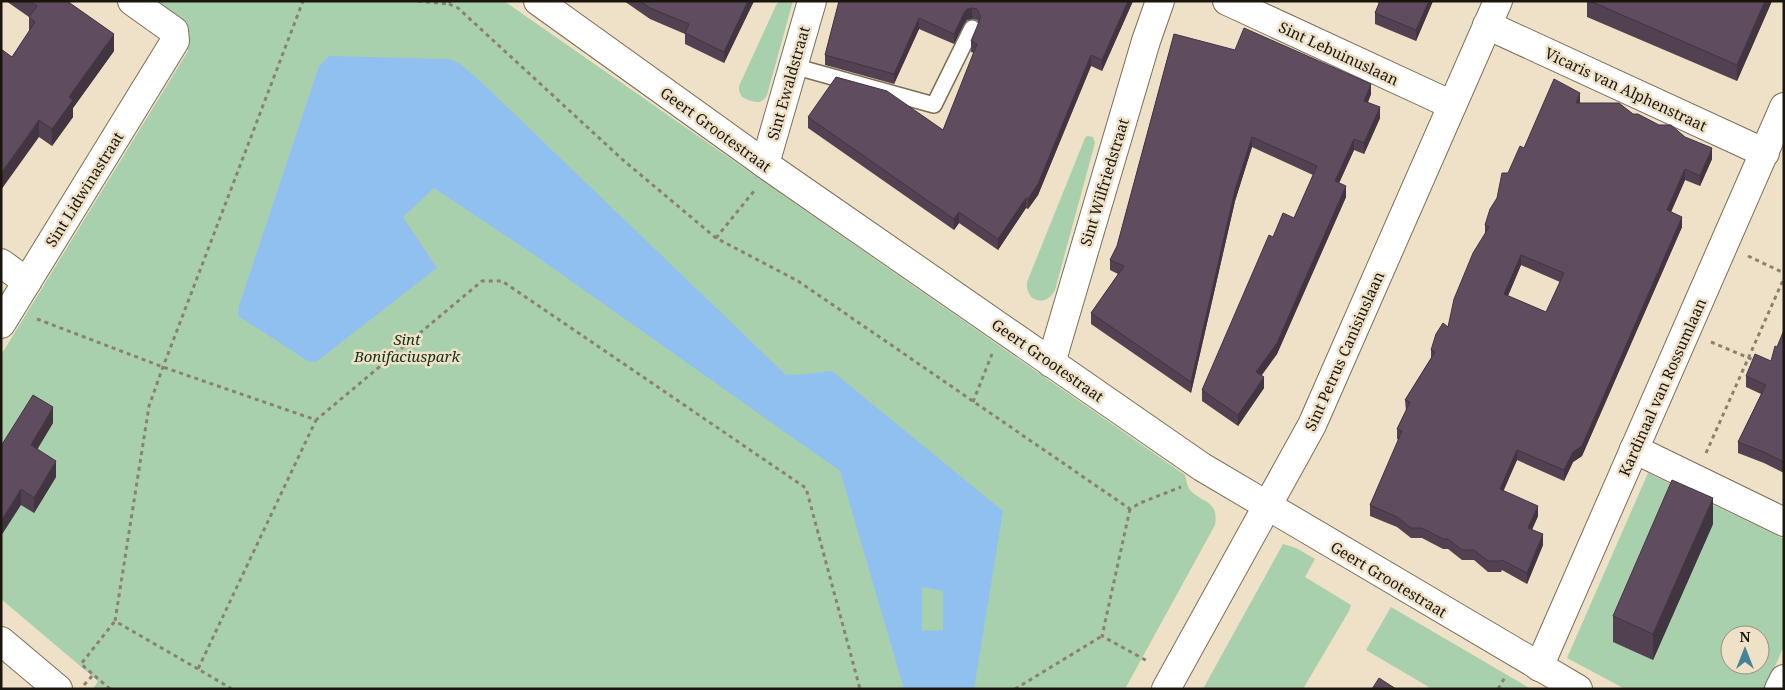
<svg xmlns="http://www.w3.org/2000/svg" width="1785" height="690" font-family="'Noto Serif',serif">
<rect width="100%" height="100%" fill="#efe1c7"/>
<g fill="#a9d0ac" fill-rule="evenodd">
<path d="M156 1H504L1185 475C1186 479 1187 486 1190 490 1203 504 1219 500 1215 525L1125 689H93L98 681 1 599V355L188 51 183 33 186 23Z"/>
<path d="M778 1H793L767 95C761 107 751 101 742 97L739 91V86Z"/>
<path d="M1087 136 1093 137 1095 143 1055 290C1046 308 1025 302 1027 282L1085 138Z"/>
<path d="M1648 473 1784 539V646L1765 689H1625L1567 658ZM1730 635H1760V665H1730Z"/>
<path d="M1283 544 1296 548 1315 559 1305 577 1351 605 1349 611 1303 689H1203Z"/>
<path d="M1391 607 1531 689H1432L1366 650Z"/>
</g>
<path fill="#90c0f0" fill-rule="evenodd" d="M329 56 449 59 460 64 478 79 785 374 796 375 832 371 1003 511 974 689H904L840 471 530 252 434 188 403 217 437 268 316 362 308 361 238 316 239 305 319 66ZM922 587 943 591V630L922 631Z"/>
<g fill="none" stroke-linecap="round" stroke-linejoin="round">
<defs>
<path id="service" d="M793 66 934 105 972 28"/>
<g id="minor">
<path d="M538 1 772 169 1202 467 1578 689"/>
<path d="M1227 1 1452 105"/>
<path d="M1487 25 1765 153"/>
<path d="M765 164 812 1"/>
<path d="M1 263 27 282"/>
<path d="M1 324 175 41 174 31 132 1"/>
<path d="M1051 363 1146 41 1160 1"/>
<path d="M1634 449 1784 522"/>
<path d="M1539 667 1784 107"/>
<path d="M1779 689 1784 679"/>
</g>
<path id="tertiary" d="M1 641 58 689"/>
<path id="secondary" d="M1166 689 1312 425 1498 1"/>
</defs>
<use href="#service" stroke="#7b6f57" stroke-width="18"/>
<use href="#minor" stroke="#7b6f57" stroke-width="30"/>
<use href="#tertiary" stroke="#7b6f57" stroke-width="30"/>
<use href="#secondary" stroke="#7b6f57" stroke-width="30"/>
<g stroke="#8b816f" stroke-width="3" stroke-dasharray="4 4" stroke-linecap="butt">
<path d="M418 1 449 4 450 1"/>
<path d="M449 4 458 8 623 160 716 238 798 281 1130 509 1140 503 1181 487"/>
<path d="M716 238 754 191"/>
<path d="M1748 256 1784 273"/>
<path d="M37 319 163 367 316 420 482 281H502L806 488 860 689"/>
<path d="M1711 342 1756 361"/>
<path d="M973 402 992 354"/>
<path d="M1706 453 1784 278"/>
<path d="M1130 509 1102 636 1149 662"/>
<path d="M198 669 115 621 149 406 163 367 303 1"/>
<path d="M84 685 94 674"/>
<path d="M110 689 81 664 115 621"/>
<path d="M232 689 198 669 316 420"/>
<path d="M1015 689 1102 636"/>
<path d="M1498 689 1505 677"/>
</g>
<use href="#service" stroke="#fff" stroke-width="15"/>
<use href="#minor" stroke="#fff" stroke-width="28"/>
<use href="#tertiary" stroke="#fff" stroke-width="28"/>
<use href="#secondary" stroke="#fff" stroke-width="28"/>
</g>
<g fill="#524151" fill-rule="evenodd">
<path d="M6 1H67L114 51 73 108V117L52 146 39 137 12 57 29 32V17Z"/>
<path d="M624 1H754L724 63 685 44V34L650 19Z"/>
<path d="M839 1H1133L1102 71 1091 66 1038 195 1028 209 1026 208 998 250 959 223 954 230 808 128V117L943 130 974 53 971 52V41L979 23 977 20 972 19 967 20 964 24 954 44 919 29 894 84 825 65V55Z"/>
<path d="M1375 1H1433L1416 41 1375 24V13L1379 3Z"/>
<path d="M1587 1H1772L1737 81 1587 17Z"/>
<path d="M1174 34 1371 94 1368 102 1380 118 1364 154 1354 150 1339 183 1346 197 1277 354 1262 375 1264 388 1238 426 1202 401V390L1273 237 1294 218 1313 175 1252 147 1235 201 1191 393 1091 324V313L1118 274 1110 270V260L1117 246Z"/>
<path d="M1580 103 1633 114 1712 159 1700 186 1685 180 1671 212 1682 227 1582 456 1573 462 1564 481 1517 460 1503 490 1538 516 1532 530 1543 545 1527 584 1502 570 1501 572H1488L1474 560H1462L1448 549H1443L1422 538H1411L1397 527 1370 516V505L1399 440 1397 439V429L1406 411 1405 400 1431 358V350L1448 327 1485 234V225L1497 198 1524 148ZM1521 265 1560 282 1546 312 1508 296Z"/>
<path d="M1784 330V473L1764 463 1738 453V442L1761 394 1746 387V376L1771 361Z"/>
<path d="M53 423 37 449 56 477 34 513 21 505 1 446Z"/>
<path d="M1713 524 1653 660 1613 642V616Z"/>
</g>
<g fill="#423542">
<path d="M748 1H754L724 63V52Z"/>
<path d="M1128 1H1133L1102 71V60Z"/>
<path d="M1429 1H1433L1416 41V30Z"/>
<path d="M1765 1H1772L1737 81V65Z"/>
<path d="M972 8V19L967 20 964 24 954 44V34L964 13 967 9Z"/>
<path d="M919 18V29L894 84V74Z"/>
<path d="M114 34V51L73 108V117L52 146V129L69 97Z"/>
<path d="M1091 55V66L1038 195 1028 209V199Z"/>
<path d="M1371 84V94L1364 112V101Z"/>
<path d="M1580 93V104L1576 103Z"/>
<path d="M1380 107V118L1364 154V143Z"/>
<path d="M39 120V137L1 190V173Z"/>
<path d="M1252 137V147L1235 201 1191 393V382L1235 190Z"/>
<path d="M1354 139V150L1335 192V181Z"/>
<path d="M1712 148V159L1700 186V176Z"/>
<path d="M1685 169V180L1667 221V210Z"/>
<path d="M1346 186V197L1277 354 1256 382V372Z"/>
<path d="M1026 198V208L998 250V239Z"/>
<path d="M959 212V223L954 230V219Z"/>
<path d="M1682 217V227L1582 456 1573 462 1564 481V470Z"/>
<path d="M1521 255V265L1504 305V294Z"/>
<path d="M1264 377V388L1238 426V415Z"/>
<path d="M53 407V423L31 460V445Z"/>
<path d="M1517 450V460L1500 499V489Z"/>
<path d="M56 461V477L34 513V498Z"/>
<path d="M21 489V505L1 536V521Z"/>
<path d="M1713 498V524L1653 660V634Z"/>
<path d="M1538 506V516L1528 538V528Z"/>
<path d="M1543 534V545L1527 584V573Z"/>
</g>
<g fill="#5f4c5e" stroke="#423542" fill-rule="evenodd">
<path d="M30 1H67L114 34 69 97 73 100 52 129 39 120 1 173V49L12 57 35 22 29 17 37 6Z"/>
<path d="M640 1H748L724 52 685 33 689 24 650 8Z"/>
<path d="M839 1H1128L1102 60 1091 55 1038 184 1028 199 1026 198 998 239 959 212 954 219 808 117 836 77 887 91 943 130 977 44 971 41 981 17 977 9 972 8 967 9 964 13 954 34 919 18 894 74 825 55Z"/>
<path d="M1380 1H1429L1416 30 1375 13Z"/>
<path d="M1590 1H1765L1737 65Z"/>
<path d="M1244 28 1371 84 1364 101 1380 107 1364 143 1354 139 1335 181 1346 186 1277 343 1256 372 1264 377 1238 415 1202 390 1269 235 1273 237 1283 213 1294 218 1317 166 1252 137 1235 190 1191 382 1091 313 1124 266 1110 260 1117 246 1174 34 1235 50Z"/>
<path d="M1554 79 1580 93 1576 103H1619L1633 114H1638L1659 125H1671L1685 137 1712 148 1700 176 1685 169 1667 210 1682 217 1582 446 1573 452 1564 470 1517 450 1500 489 1538 506 1528 528 1543 534 1527 573 1502 560 1501 561H1488L1474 550H1462L1448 539H1443L1422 528H1411L1397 517 1370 505 1402 431 1397 429 1410 402 1405 400 1435 352 1431 350 1436 334 1443 323 1448 327 1454 299 1473 253 1489 227 1485 225 1490 209 1497 198 1502 173H1508L1520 146 1524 148ZM1521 255 1564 273 1546 312 1504 294Z"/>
<path d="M1784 330V462L1764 452 1738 442 1766 385 1746 376 1755 354 1771 361 1775 346 1777 347Z"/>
<path d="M33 395 53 407 31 445 56 461 34 498 21 489 1 521V446Z"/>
<path d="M1672 480 1713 498 1653 634 1613 616Z"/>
<path d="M1379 678 1396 689H1372Z"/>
</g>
<g text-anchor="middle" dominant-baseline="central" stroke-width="5" stroke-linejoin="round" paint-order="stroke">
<g font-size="15" fill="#1b160d" stroke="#efe1c7">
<text transform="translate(1339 53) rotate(25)">Sint Lebuinuslaan</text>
<text transform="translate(788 83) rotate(-74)">Sint Ewaldstraat</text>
<text transform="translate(1626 89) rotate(25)">Vicaris van Alphenstraat</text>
<text transform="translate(716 129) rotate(36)">Geert Grootestraat</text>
<text transform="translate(1104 182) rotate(-73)">Sint Wilfriedstraat</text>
<text transform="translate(84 189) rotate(-58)">Sint Lidwinastraat</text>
<text transform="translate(1344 351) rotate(-66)">Sint Petrus Canisiuslaan</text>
<text transform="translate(1048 360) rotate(35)">Geert Grootestraat</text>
<text transform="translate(1662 387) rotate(-66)">Kardinaal van Rossumlaan</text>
<text transform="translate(1389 579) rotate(31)">Geert Grootestraat</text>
</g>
<g font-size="15" font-style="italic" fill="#0d3213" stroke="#efe1c7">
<text x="407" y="339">Sint<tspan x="407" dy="17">Bonifaciuspark</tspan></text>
</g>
</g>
<rect width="1785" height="690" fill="none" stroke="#1b160d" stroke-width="5"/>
<g transform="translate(1745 650)"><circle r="24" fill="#efe1c7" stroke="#9a907d"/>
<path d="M0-4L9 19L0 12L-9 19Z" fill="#448398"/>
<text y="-8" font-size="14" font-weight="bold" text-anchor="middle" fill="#1b160d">N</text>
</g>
</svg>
